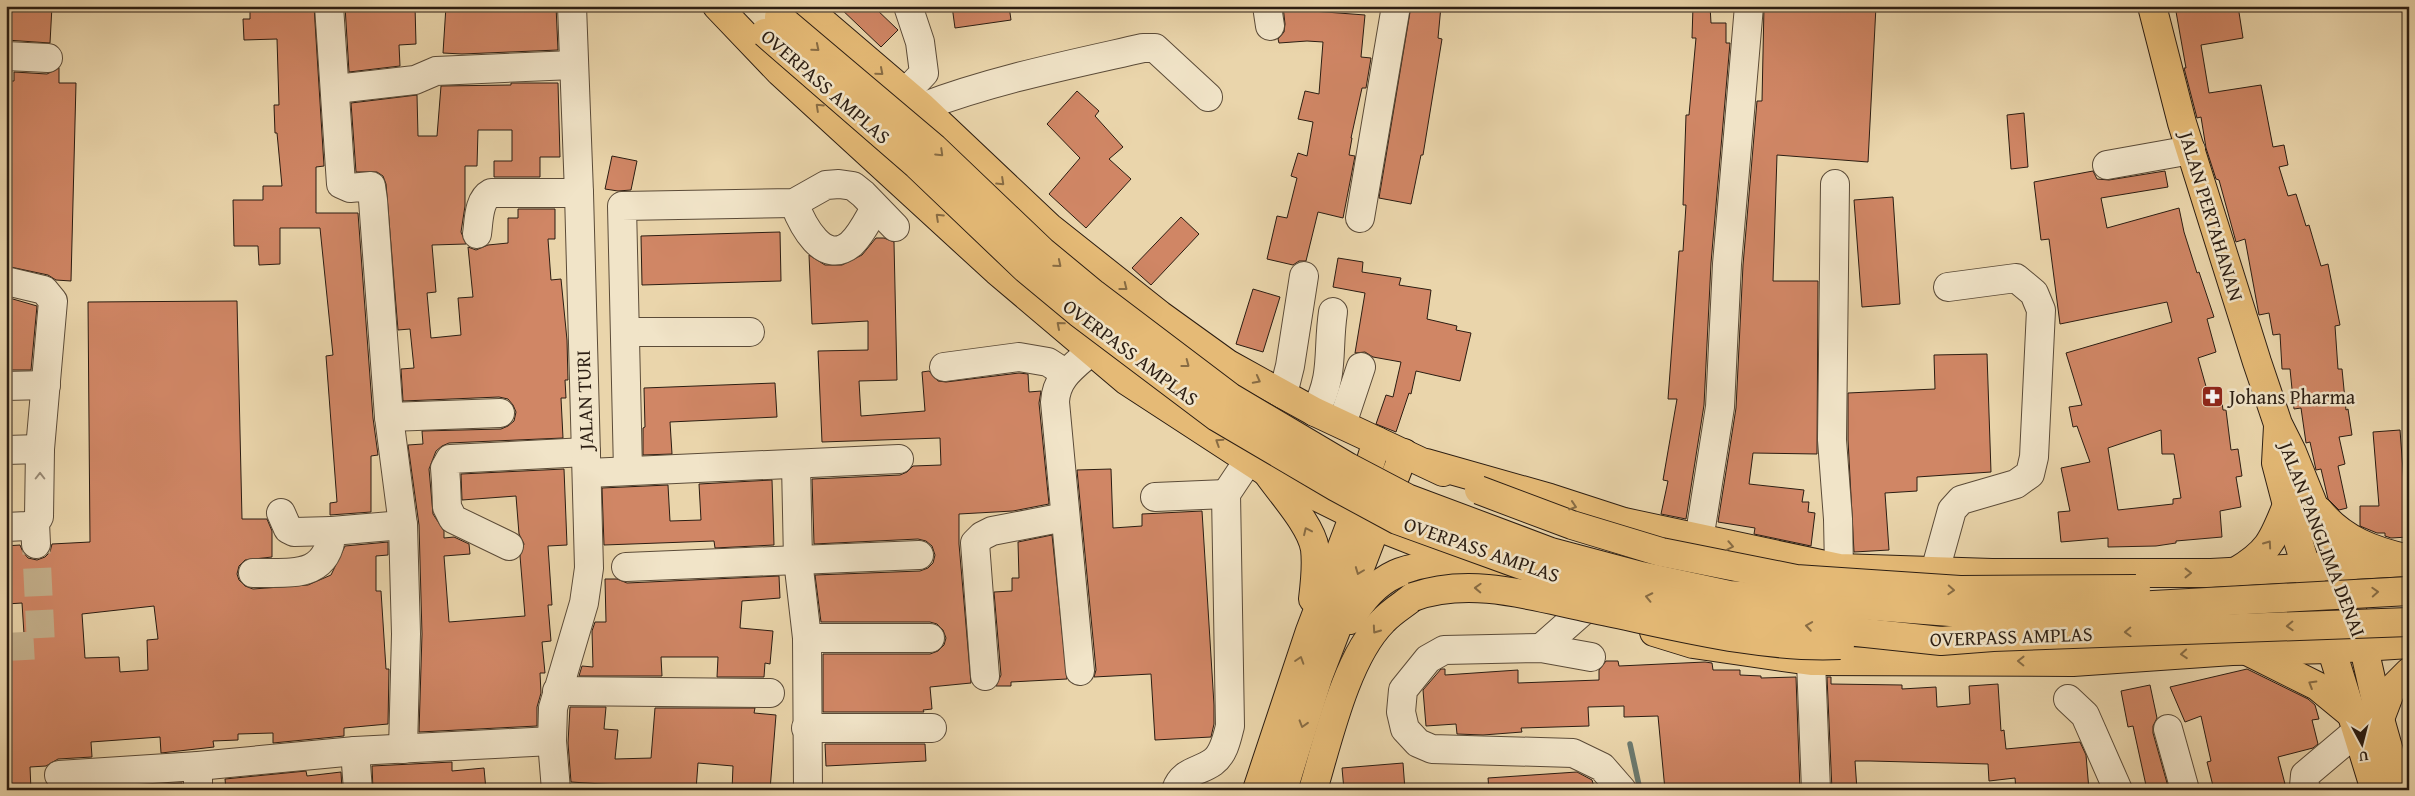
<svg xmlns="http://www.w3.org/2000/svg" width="2415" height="796" font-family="'Gentium Book Plus',serif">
<rect width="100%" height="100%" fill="#ead5ab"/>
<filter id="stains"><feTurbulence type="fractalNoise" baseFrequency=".004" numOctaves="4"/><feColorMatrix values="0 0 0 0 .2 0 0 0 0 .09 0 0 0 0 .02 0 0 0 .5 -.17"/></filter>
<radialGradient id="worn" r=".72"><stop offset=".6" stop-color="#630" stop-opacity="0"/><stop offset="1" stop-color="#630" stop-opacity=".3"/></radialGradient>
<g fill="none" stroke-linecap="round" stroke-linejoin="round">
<path stroke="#6c7a6f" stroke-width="5.5" d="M1630 744 1640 790"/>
</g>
<g fill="#d08665" stroke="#2b1d12" fill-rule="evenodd">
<path d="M6 6H52L50 43 6 40Z"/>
<path d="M250 6H314L324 166 316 167V213H358L373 418 378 455 371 456V512L330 515V503L337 502 326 356 333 355 320 228H280V264L259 265 258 246H234L233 200H263V186H282L277 133H275L274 105H279L277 39 244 40 243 19H250Z"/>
<path d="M345 6H415L416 44 399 45 400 66 349 72Z"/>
<path d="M446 6H556L558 50 462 54 443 53Z"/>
<path d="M838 6H873L898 30 881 47Z"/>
<path d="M952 6H1009L1011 20 955 28Z"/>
<path d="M1283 6H1299V10L1365 15 1361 57 1371 58 1366 88H1362L1351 138H1352L1349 155 1355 156 1343 218 1318 212 1306 261H1299L1293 265 1267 259 1277 216 1287 218 1297 178 1291 176 1298 153 1307 156 1313 122 1298 119 1305 91 1319 94 1323 42 1307 41 1279 43 1278 39 1284 32 1285 24Z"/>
<path d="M1411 6H1441L1438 38 1442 39 1423 155H1421L1411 204 1379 198Z"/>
<path d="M1693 6H1710L1711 23H1726V43H1730L1711 263 1704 405 1686 519 1661 514 1668 481 1663 480 1677 399H1668L1679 251H1683L1686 205H1683L1686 115H1689L1696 38H1692Z"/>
<path d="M1764 6H1876L1868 162 1777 155 1773 281H1818L1817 454 1753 453 1749 484 1804 490 1802 502H1809L1808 512 1815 513 1811 546 1754 534 1755 528 1718 522 1736 408 1743 265 1757 101H1762Z"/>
<path d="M2175 6H2238L2243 38 2201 45 2209 93 2261 85 2273 147 2284 145 2288 165 2279 167 2288 196 2296 194 2306 226 2309 225 2321 266 2328 264 2340 325 2335 326 2338 369H2342L2346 410 2348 409 2352 435 2339 437 2345 464 2338 466 2347 508 2339 510 2328 499 2321 469 2316 470 2310 442 2306 443 2301 408 2294 409 2290 369H2282L2280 334 2273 335 2269 313 2259 315 2245 239 2236 242 2219 180 2216 179 2206 148 2201 117 2197 118 2184 68H2186Z"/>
<path d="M59 68V83H76L71 281 56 280 48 275 6 266V81H14V72L47 74Z"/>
<path d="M511 83H558L560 157H540V177H494V161H512V130H478L477 166H465V206L461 232 466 244 432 245 436 292 427 293 431 338 461 335 458 298 473 297 468 247 476 250 488 245 508 243V218H518V209H555V239H548L551 280 561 279 567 340 568 380H565L566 398H561L563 438 449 443 442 446 436 451 429 469 433 514 444 531V538L454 537 469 544 470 554 444 556 449 622 525 616 520 556 524 544 519 534 516 496 462 500 461 474 564 469 567 545 548 546 552 605H548L551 641 542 642 545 673H540L541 693 537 707V726L419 732 422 634 419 525 408 445 423 444 422 431 501 429 508 426 514 421 516 412 513 405 508 399 499 397 403 401 401 369 414 368 410 329 398 330 386 184 383 176 377 172H356L351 103 417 95 418 136H437L441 86 511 85Z"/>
<path d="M1077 91 1099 111 1095 116 1123 147 1109 159 1131 179 1086 228 1049 194 1080 158 1047 124Z"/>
<path d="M2024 113 2028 167 2011 169 2007 115Z"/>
<path d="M612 156 637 161 631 190 618 191 605 189Z"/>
<path d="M2093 171 2097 179 2109 180 2165 171 2168 187 2101 198 2107 228 2179 208 2184 232 2197 273 2199 272 2214 317 2207 319 2216 352 2198 358 2207 390 2220 388 2223 410H2226L2231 450 2238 449 2242 476 2236 477 2241 507 2220 511 2222 537 2176 541V543L2156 546 2108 547V538L2061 542 2058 512 2070 511 2061 468 2090 462 2077 426 2073 427 2069 407 2082 405 2066 353 2172 322 2167 302 2060 324 2049 239 2041 240 2034 182ZM2161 430 2162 454H2174L2181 498 2173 499V504L2118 510 2108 448Z"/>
<path d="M1893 197 1900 304 1862 307 1854 200Z"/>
<path d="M1181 217 1199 234 1151 285 1132 268Z"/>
<path d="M780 232 781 281 642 285 641 236Z"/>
<path d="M876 238H884L894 242 897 380 859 381 861 416 925 411 922 372 929 371 938 381 946 382 1019 373 1028 374 1029 392 1041 391 1039 403 1049 504 1013 511 959 514V544L971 683 930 687 932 709 923 710 924 712H823V654H930L938 651 944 645 946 638 943 630 937 624 930 622H821L815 575 920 571 928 568 933 563 935 555 932 546 926 541 918 539 814 544 812 479 900 475 907 472 913 466 941 465 940 438 822 442 818 351 868 350V321L812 324 809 255 825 265H842L862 255Z"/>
<path d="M1338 258 1363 262 1362 272 1401 278 1399 285 1431 290 1427 319 1457 326 1456 330 1471 333 1460 381 1416 371 1411 394 1409 393 1396 432 1376 424 1386 395 1393 397 1401 362 1373 357 1365 352 1355 353 1365 293 1333 287Z"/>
<path d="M1253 289 1280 297 1263 352 1236 344Z"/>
<path d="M6 297 37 306 31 370H6Z"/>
<path d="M237 301 242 519H267L272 531V557L245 560 239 566 237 574 239 580 245 586 253 589 308 585 331 575 345 546 388 542V555L376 556V591H381L386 669H389L388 724 344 728V736L273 743V733L238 734V740L213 741 214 747 161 753 160 737 91 742 92 757 58 759 46 766 30 767 31 790H6V635L24 634 22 603 6 604V546L20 545 23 552 28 558 37 560 45 557 50 552 52 544 90 542 88 302ZM154 606 158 639 147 640 148 670 120 672 119 657 85 658 82 614Z"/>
<path d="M1987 354 1991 472 1917 477V491L1885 493 1889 550 1854 552 1848 440V393L1935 389 1934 355Z"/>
<path d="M775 383 777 417 670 422 672 454 643 455V428L645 427 644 388Z"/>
<path d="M2400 430 2408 537 2391 538 2385 536V533H2377L2360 526V506H2379L2373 432Z"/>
<path d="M1111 469 1113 528 1142 526V514L1202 511 1214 705V724L1211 737 1155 740 1151 674 1094 677 1096 670 1077 470Z"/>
<path d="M772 480 774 545 715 548 714 541 604 545 602 488 668 485 670 521 701 520 699 484Z"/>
<path d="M1052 535 1067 679 1011 682V686H996L1001 675 994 592 1012 591V578H1019L1018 542Z"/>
<path d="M779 576 780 598 742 601 740 628 773 631 770 664 765 663 764 677H717L718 657H661L662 676H579L582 666 593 667 592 631 595 622H606L605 579H617L627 583Z"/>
<path d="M1606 661H1618L1619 666 1705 662 1712 663 1713 670H1740V675L1761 676V678L1796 677 1800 790H1665L1658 716 1624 717V706L1588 707 1589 726 1521 728 1522 732 1483 735 1457 734 1456 724 1426 726 1423 690 1441 669H1445V675L1518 670V683L1599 680V670Z"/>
<path d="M2247 669 2308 699 2315 705 2319 719 2312 720 2318 744 2313 748 2278 757 2285 784 2263 790H2214L2207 762 2211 761 2201 716 2185 722 2170 687Z"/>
<path d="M1827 677H1831V684L1902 685V689L1936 687 1937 707 1970 704 1969 686 1998 684 2001 731 2004 730 2006 749 2080 742 2086 755 2089 790H2016L2015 778 1989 781 1988 764 1870 761H1855L1857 790H1832Z"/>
<path d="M2150 685 2157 718 2153 726V733L2169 790H2147L2133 726 2128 727 2121 691Z"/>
<path d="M570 707H606L604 729 618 730 615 759 651 758 655 708H755L754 713 776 715 770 790H732L733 766 698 763 696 790H618V785L571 782 568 743Z"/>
<path d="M825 744H925L926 761 826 766Z"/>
<path d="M452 762V771L484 768 486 790H373L372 766Z"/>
<path d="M1403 763 1405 790H1344L1342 768Z"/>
<path d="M306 771 307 776 341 772 342 790H226L225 779Z"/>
<path d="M1577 772 1592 780 1595 790H1489L1488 778Z"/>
<path d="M182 783V790H119V787Z"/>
</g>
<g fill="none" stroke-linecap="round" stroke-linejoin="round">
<path stroke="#c4b08c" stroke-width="28" stroke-dasharray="28 14" stroke-linecap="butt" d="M6 647 41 645 36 544"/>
<defs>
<g id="minor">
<path d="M329 6 341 184 350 188 371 186 373 200 389 417 403 525 406 634 403 749"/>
<path d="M1267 6 1270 26"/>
<path d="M6 56 48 58"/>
<path d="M336 89 415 80 436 71 573 65"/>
<path d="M905 93 924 73 920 42 908 6"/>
<path d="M922 107C993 80 1068 65 1143 48H1155L1208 97"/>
<path d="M2107 165 2191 150"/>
<path d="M1835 184 1832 440 1838 519 1839 568"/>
<path d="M794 203C802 224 823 267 851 244 861 235 868 220 875 208"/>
<path d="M1360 218 1396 6"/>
<path d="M477 234C479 221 478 200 491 193H579"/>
<path d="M6 281 44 290 53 301 40 449 39 517 35 523 36 544"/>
<path d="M626 332H750"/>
<path d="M944 367 1019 357 1048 362 1065 373"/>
<path d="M6 386 46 385"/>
<path d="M1283 394 1290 366 1304 276"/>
<path d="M1315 412C1335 374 1327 352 1333 312"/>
<path d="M389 417 500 413"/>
<path d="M1342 424 1361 367"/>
<path d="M6 450 40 449"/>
<path d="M796 464 798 560 807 638 808 790"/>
<path d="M628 471 622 206 794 203 826 185 839 184 853 186 863 194 895 227"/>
<path d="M588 473 899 459"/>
<path d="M1155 497 1226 494"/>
<path d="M281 513 288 529 294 532 332 531"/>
<path d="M6 527 27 526 35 523"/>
<path d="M1699 540 1720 407 1727 264 1749 6"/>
<path d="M509 546 453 519 447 507 446 482 445 468 450 459 586 452"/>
<path d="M626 567 919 555"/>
<path d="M1935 571 1952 510 1961 500 2016 484 2030 474 2034 457 2041 310 2034 293 2016 278 1948 287"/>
<path d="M253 573C290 572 328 580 332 531L403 525"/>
<path d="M807 638H930"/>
<path d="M1541 648 1584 610"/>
<path d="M1591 657 1541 648 1444 650 1428 659 1403 690 1401 712 1405 729 1418 743 1432 749 1573 753 1602 767 1622 790"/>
<path d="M1811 661 1816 790"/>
<path d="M1080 671 1055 402C1056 378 1073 367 1090 352"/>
<path d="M985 676 975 543 982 536 992 531 1065 517"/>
<path d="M557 691 770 693"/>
<path d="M2068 699 2085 715 2118 790"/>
<path d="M806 728H932"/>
<path d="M2168 729 2185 790"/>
<path d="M355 751 358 790"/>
<path d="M198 766V790"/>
<path d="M59 775 198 766 355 751 552 741"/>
<path d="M556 790 552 741 553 708 584 603 589 568 579 193 572 6"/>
<path d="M1176 790C1182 771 1199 772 1213 762 1224 754 1227 738 1230 726L1226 494 1248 461"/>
<path d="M2307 790 2304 786 2305 775 2356 732"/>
</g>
<g id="major">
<path d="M2152 6 2182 123 2257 362 2278 424 2292 452 2338 566 2364 648 2380 719 2400 790"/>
<path d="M2278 426 2276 463 2287 505 2375 790"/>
<path d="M2319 511C2343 540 2373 551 2409 559"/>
<path d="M2235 572C2269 552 2273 540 2287 505"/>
<path d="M2247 651 2317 686 2351 714"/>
<path d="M2380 719 2391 690 2409 672"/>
</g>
<g id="highway">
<path d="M717 6 780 72 997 271 1127 381 1265 471 1376 526 1541 591"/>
<path d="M804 6 922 107 1049 227 1160 315 1228 364 1315 412 1443 472"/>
<path d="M1426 463 1550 498 1624 522 1839 568 1992 573H2211L2409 562"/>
<path d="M1268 474C1282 494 1311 525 1315 549 1317 566 1315 583 1313 599"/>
<path d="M1350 620C1377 572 1408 564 1460 564"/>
<path d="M1654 632 1693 644 1811 661 2073 662 2232 651 2332 649 2409 644"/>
<path d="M1257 790 1310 631 1354 515 1377 441"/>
<path d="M1283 790 1318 677 1404 453"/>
<path d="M1313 790C1328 740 1346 658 1383 621 1391 612 1403 605 1413 597"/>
</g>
</defs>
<use href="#minor" stroke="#5b4b38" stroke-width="30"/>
<use href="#major" stroke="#2b1d12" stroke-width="30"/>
<use href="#highway" stroke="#2b1d12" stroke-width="30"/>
<use href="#minor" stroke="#f1e4c8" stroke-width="28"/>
<use href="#major" stroke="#e5ba76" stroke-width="28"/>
<use href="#highway" stroke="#e5ba76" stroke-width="28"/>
<defs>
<g id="highway-bridge">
<path d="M779 17 934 148 1042 251 1094 294 1230 397 1348 467 1407 498 1551 552 1641 576 1729 595 1963 613 2063 610 2409 591"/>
<path d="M765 33 917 165 1026 269 1079 313 1217 417 1336 487 1397 520 1549 575 1721 612 1819 628 1941 641 1993 637 2409 622"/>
<path d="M1479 490 1572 525 1661 552 1796 579 1960 590 2136 589"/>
<path d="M1413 597C1469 577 1528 595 1584 607 1665 623 1757 649 1840 645"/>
</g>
</defs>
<use href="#highway-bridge" stroke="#2b1d12" stroke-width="30" stroke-linecap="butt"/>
<use href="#highway-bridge" stroke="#e5ba76" stroke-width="28"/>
</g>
<defs><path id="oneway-chevron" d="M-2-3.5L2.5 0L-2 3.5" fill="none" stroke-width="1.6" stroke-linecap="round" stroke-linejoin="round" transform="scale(1.25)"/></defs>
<g stroke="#886c44">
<use href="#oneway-chevron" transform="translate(816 48) rotate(40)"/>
<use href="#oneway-chevron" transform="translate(880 72) rotate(41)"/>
<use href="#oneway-chevron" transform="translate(819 107) rotate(-137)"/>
<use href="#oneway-chevron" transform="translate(940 153) rotate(44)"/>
<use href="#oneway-chevron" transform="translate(1001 182) rotate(43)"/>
<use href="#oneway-chevron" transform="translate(939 217) rotate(-137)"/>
<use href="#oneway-chevron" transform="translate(1058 264) rotate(40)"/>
<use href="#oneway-chevron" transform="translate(1124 287) rotate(38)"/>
<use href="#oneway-chevron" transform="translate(1060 325) rotate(-139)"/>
<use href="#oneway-chevron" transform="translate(1186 364) rotate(37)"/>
<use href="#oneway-chevron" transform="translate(1257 380) rotate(28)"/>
<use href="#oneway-chevron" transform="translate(1219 442) rotate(-147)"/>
<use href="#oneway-chevron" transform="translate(1573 506) rotate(18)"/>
<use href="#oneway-chevron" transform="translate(1307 531) rotate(-115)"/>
<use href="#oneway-chevron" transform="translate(2268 544) rotate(-55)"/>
<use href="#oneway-chevron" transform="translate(1730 546) rotate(11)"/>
<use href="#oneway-chevron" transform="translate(1359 571) rotate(111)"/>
<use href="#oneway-chevron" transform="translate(2188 573)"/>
<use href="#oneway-chevron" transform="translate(1478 588) rotate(-178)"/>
<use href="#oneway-chevron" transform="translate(1951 590) rotate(3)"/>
<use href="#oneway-chevron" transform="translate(2375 592) rotate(-3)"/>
<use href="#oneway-chevron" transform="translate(1649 597) rotate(-168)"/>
<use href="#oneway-chevron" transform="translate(1809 626) rotate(-171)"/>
<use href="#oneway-chevron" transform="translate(2290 626) rotate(178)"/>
<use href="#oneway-chevron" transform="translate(1376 630) rotate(125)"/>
<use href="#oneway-chevron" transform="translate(2128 632) rotate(178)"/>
<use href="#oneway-chevron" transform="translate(2184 654) rotate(176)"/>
<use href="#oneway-chevron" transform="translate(1300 660) rotate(-72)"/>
<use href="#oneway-chevron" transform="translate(2021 661) rotate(-179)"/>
<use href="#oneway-chevron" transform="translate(2312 684) rotate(-149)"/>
<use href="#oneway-chevron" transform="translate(1303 724) rotate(107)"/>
</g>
<use stroke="#988a76" href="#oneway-chevron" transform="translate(40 476) rotate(-90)"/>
<defs>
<symbol id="pharmacy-square" viewBox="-11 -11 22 22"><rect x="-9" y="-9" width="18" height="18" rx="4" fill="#8f2418" stroke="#f1e4c8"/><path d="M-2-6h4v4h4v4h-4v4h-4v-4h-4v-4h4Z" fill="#fff"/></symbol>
</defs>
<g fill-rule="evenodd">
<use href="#pharmacy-square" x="2200" y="384" width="25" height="25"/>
</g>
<g text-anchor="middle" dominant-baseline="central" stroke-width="5" stroke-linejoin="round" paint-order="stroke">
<g font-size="20" fill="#2b1d12" stroke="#f1e4c8">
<text transform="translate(826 86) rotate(41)">OVERPASS AMPLAS</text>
<text transform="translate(2212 216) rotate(73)">JALAN PERTAHANAN</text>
<text transform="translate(1131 352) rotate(37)">OVERPASS AMPLAS</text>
<text transform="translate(584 400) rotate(-92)">JALAN TURI</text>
<text transform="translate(2323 539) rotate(69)">JALAN PANGLIMA DENAI</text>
<text transform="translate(1482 549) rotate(19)">OVERPASS AMPLAS</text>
<text transform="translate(2011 636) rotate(-2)">OVERPASS AMPLAS</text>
</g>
<g font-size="20" fill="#2b1d12" stroke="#f1e4c8" text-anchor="start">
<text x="2229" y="396">Johans Pharma</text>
</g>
</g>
<rect width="2415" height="796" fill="none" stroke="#ead5ab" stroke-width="25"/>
<rect x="8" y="8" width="2400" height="781" fill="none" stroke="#2b1d12" stroke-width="2.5"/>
<rect x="12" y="12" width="2390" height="771" fill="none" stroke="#2b1d12"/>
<g transform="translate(2362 744) rotate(173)" stroke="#f1e4c8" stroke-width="4" paint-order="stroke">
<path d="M0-4L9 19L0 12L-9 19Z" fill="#2b1d12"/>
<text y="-8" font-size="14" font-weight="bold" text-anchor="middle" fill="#2b1d12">U</text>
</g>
<rect width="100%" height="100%" filter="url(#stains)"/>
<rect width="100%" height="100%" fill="url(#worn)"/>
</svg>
